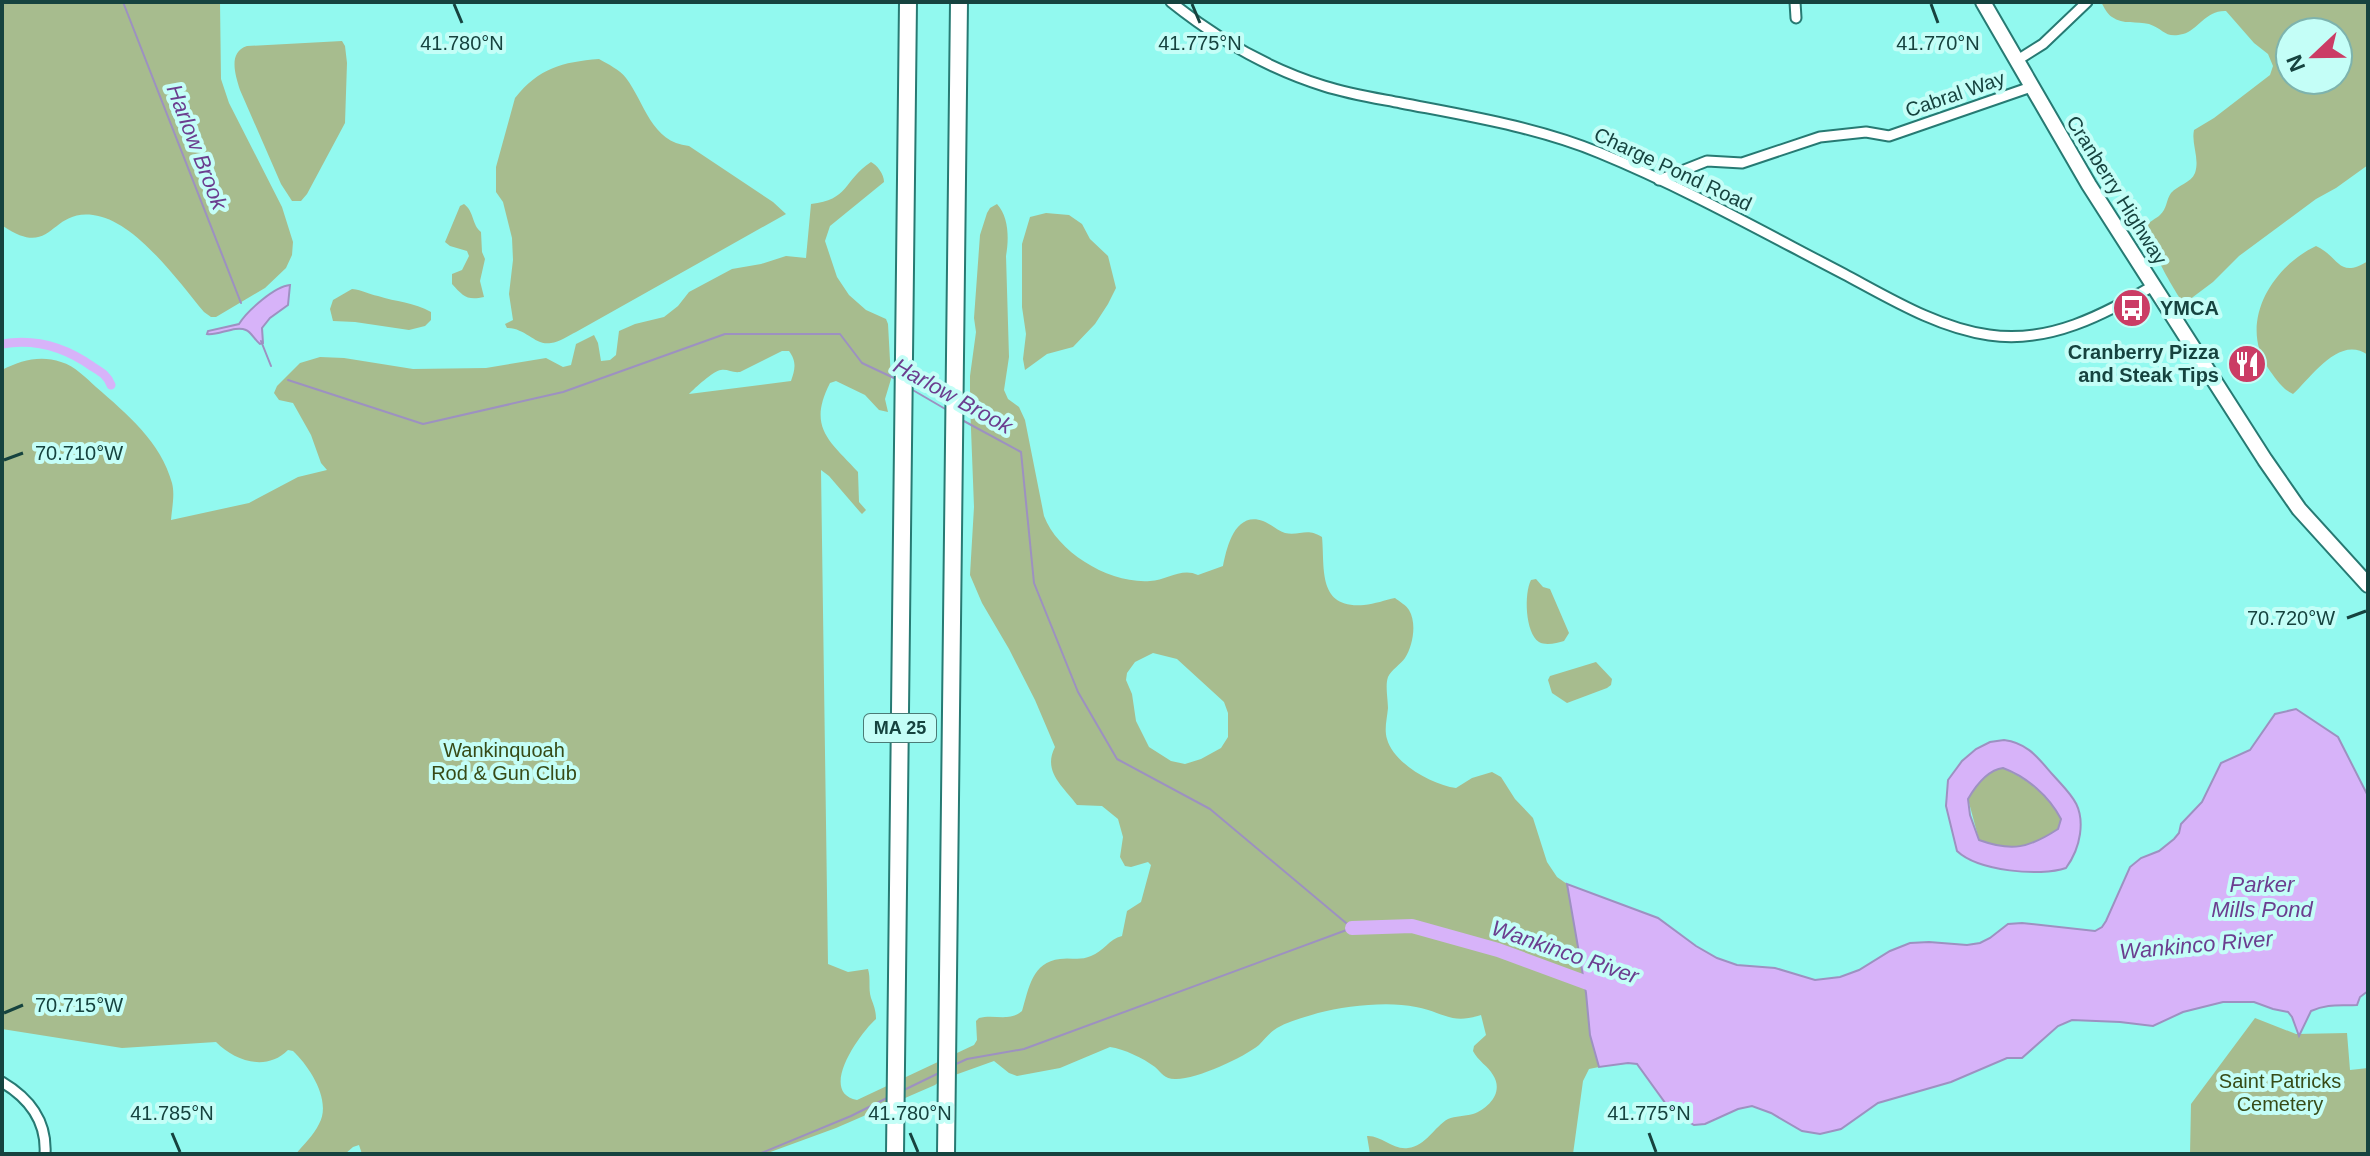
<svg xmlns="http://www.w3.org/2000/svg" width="2370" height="1156" font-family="Arial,sans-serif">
<rect width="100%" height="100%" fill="#92f9ef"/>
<g fill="#a7bc8e" fill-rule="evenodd">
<path d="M2 2H220L221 79 229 103 282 207 293 242 292 255 286 268 265 288 216 317H211L204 312C178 281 135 220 93 215 49 209 53 260 3 226Z"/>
<path d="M2101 2H2368V165L2336 188 2316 199 2239 256 2213 282 2185 303 2182 301C2174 291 2145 239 2147 228 2148 221 2156 219 2160 215 2167 209 2166 200 2171 193 2178 185 2191 183 2195 173 2200 158 2191 144 2194 130L2214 118 2270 75 2273 66 2268 54 2254 43 2226 11C2206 10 2198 30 2183 34 2165 39 2164 29 2149 24 2137 21 2123 25 2112 17 2107 14 2104 7 2101 2ZM2290 32H2338V80H2290Z"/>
<path d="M342 41 345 46 347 63 345 123 307 194 301 201H292L281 184 240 90C235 74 228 52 247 46Z"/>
<path d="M599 59C608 64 620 70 626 78 645 103 651 142 689 146L773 202 786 214 576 332C568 336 559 342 551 343 535 346 526 328 507 328L505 324 513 320 509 294 513 260 512 238 503 202 496 192V167L515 98C539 68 562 62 599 59Z"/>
<path d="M871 162C877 165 884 174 884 182L830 226 825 241 837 277 849 295 866 310 886 319 888 324 891 379 885 399 888 412 879 410 865 395 836 381 830 383C807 428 830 441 858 472L859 502 866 510 862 514 860 512 829 476 821 470 828 964 848 972 868 969C871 979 868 988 871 998 874 1006 876 1011 876 1019 861 1032 817 1092 857 1100L974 1045 977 1040 976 1021 979 1018C994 1014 1010 1022 1022 1011 1029 988 1032 962 1060 959 1070 957 1080 961 1091 956 1103 952 1109 939 1122 936L1127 911 1141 902 1151 865 1148 862 1131 867 1125 866 1120 857 1123 837 1118 819 1102 806 1077 805C1064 787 1042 772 1055 747L1035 700 1009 649 982 603 970 575 974 507 970 403V376L976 332 974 318 980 235 987 213 990 208 997 204C1009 217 1009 239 1006 256L1009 357 1004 390 1008 399 1019 407 1025 420 1044 516C1058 553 1110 584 1150 581 1167 580 1182 567 1198 575L1223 566C1227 547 1235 511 1263 521 1271 524 1278 531 1285 533 1300 536 1307 527 1322 537 1325 568 1317 609 1364 605 1375 604 1385 600 1395 598 1400 602 1406 605 1409 610 1417 623 1413 646 1405 658 1401 664 1391 670 1388 677 1385 685 1388 700 1388 708 1387 719 1384 729 1387 739 1394 764 1433 785 1456 788L1472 778 1492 772 1501 777 1515 799 1533 818 1547 862 1557 877 1567 884 1586 993 1590 1035 1599 1067 1589 1069 1583 1081 1573 1154H1370L1367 1136C1381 1135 1392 1150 1408 1148 1426 1146 1434 1127 1448 1119 1455 1116 1465 1116 1473 1114 1489 1108 1504 1092 1493 1075 1488 1066 1478 1061 1473 1051L1474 1046 1486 1035 1481 1015C1450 1025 1444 1012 1416 1007 1387 1001 1346 1006 1318 1013 1305 1017 1289 1021 1277 1028 1270 1032 1265 1039 1259 1045 1243 1058 1195 1080 1175 1079 1164 1079 1162 1073 1155 1067 1143 1058 1124 1049 1110 1047L1060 1068 1017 1076 1009 1073 994 1061 941 1080 935 1085 836 1128 765 1154H362L359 1145 353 1147 345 1154H296C303 1145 314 1135 319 1124 332 1101 310 1067 293 1051L288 1050C266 1072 235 1061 216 1042L122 1048 2 1029V370C21 360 41 355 61 362 75 366 86 378 96 387 127 414 161 442 172 483 175 494 172 508 171 520L249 503 298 477 327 470 321 463 311 435 293 403 279 400 274 393 277 386 300 363 320 357 344 358 413 369 486 368 546 358 563 367 571 365 576 344 594 335 598 343 601 361 610 360 616 355 619 331 635 324 664 317 678 306 689 292 732 269 761 264 786 256 806 258 811 204C849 200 843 181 871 162ZM782 351H789C797 362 795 369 791 381L689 394C695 388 713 371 721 370 728 369 732 373 740 372ZM1153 653 1177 659 1224 702 1228 713V737L1221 748 1201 759 1185 764 1171 761 1149 747 1136 721 1132 694 1126 680 1127 673 1135 662Z"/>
<path d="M464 204C474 211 472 225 481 232L482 252 485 259 480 281 484 297C467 301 463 296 452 284V274L462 270 469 256 467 251 450 246 445 242 460 206Z"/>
<path d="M1046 213 1069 215 1082 224 1090 239 1108 256 1116 288 1108 304 1095 324 1073 347 1047 354 1025 370 1023 359 1026 334 1022 307V244L1030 217Z"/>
<path d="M2316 246C2339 256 2338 280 2368 261V355C2339 334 2311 378 2293 394 2282 389 2275 378 2268 368 2238 322 2272 267 2316 246Z"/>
<path d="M352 289C363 290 368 294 378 296 396 302 414 302 431 312V320L425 326 409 330 355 322 333 321 330 309 333 300Z"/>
<path d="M1536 579 1543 587 1550 589 1569 633 1564 641C1557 643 1546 646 1539 642 1525 633 1524 593 1531 580Z"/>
<path d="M1596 662 1612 679 1611 685 1607 688 1567 703 1552 693 1548 680 1550 676Z"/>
<path d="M2003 768C2027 779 2049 795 2061 819L2058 829C2028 849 2013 852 1979 840L1968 799C1975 787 1988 770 2003 768Z"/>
<path d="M2255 1018 2296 1034 2347 1033 2350 1070 2368 1068V1154H2190L2191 1104Z"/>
</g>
<g fill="#d7b3f9" stroke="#9d91c1" stroke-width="2" fill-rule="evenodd">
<path d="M290 285 288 305 270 318 262 328 263 343 260 344C255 340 251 332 246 330 235 325 218 336 207 334L208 331 239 324C247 311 275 286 290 285Z"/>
<path d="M2296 709 2338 737 2368 796V991L2360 997 2357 1005C2341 1006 2328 1003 2311 1011L2299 1036 2292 1017 2288 1012 2273 1009 2254 1002H2223L2183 1012 2153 1026 2120 1022 2072 1020 2058 1026 2022 1058H2007L1951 1082 1878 1103 1841 1129 1820 1134 1802 1131 1771 1113 1752 1106 1738 1109 1705 1124 1694 1125 1682 1118 1666 1104 1637 1064 1628 1063 1599 1067 1590 1035 1586 993 1567 884 1658 918 1696 946 1717 958 1737 965 1775 968 1815 980 1840 977 1859 970 1890 951 1910 943 1929 942 1967 945 1980 943 1990 938 2008 924 2022 923 2095 931 2102 927 2106 921 2130 867 2141 858 2159 851 2174 839 2179 833 2181 824 2202 802 2221 763 2250 750 2275 714Z"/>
<path d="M2004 740C2028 743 2038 758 2053 775 2071 795 2084 805 2080 834 2078 848 2074 857 2066 868 2040 877 1978 871 1957 851L1946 806 1948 780 1962 761 1976 749 1990 742ZM2003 768C2027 777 2049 796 2061 819L2058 829C2029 848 2012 852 1979 840L1970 815 1968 799C1975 787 1987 770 2003 768Z"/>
</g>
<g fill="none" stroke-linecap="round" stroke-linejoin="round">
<g stroke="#9d91c1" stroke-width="2">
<path d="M123 2 241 303"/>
<path d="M261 341 271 366"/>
<path d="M288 380 423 424 563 392 725 334H840L862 363 896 379"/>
<path d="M911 389 947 410"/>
<path d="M954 1065 967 1059 1024 1049 1352 928 1210 809 1117 759 1078 692 1034 583 1021 452 962 420"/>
<path d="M904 1090 941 1072"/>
<path d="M759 1154 851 1116 887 1098"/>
</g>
<path stroke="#d7b3f9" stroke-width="9" d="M2 344C36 338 65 347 93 367 101 372 107 375 111 385"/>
<path stroke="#d7b3f9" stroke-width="14" d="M1352 928 1412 926 1498 950 1601 988"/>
<defs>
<g id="minor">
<path d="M1171 2C1216 38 1269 69 1324 86 1349 94 1375 98 1401 103 1468 116 1537 127 1600 153 1683 187 1765 233 1844 274 1889 298 1938 328 1989 335 2050 344 2102 315 2153 286"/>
<path d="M1795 2 1796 18"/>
<path d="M2016 61 2043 44 2087 2"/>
<path d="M1659 180 1707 161 1742 163 1820 137 1866 132 1889 136 2031 87"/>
<path d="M2 1082C29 1098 47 1121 45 1154"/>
</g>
<path id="primary" d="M1983 2 2089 185 2265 460 2299 509 2368 585"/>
<g id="motorway">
<path d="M895 1154 908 2"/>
<path d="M946 1154 959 2"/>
</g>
</defs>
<use href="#minor" stroke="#277a73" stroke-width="13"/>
<use href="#primary" stroke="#277a73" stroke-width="18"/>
<use href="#motorway" stroke="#277a73" stroke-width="20"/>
<use href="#minor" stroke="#fff" stroke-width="9"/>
<use href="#primary" stroke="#fff" stroke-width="14"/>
<use href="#motorway" stroke="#fff" stroke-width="16"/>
</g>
<path fill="none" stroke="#16433f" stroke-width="3" d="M454 4 462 23M1192 4 1200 23M1931 4 1938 23M4 460 23 453M2347 618 2366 611M4 1013 23 1005M172 1133 180 1152M910 1133 918 1152M1649 1133 1656 1152"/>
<defs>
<symbol id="bus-disc" viewBox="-11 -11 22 22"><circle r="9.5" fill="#cb3c65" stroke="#c4fef7"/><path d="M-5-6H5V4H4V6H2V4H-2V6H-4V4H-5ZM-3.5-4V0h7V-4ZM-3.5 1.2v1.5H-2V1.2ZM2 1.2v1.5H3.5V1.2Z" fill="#fff"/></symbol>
<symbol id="restaurant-disc" viewBox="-11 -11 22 22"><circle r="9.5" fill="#cb3c65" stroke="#c4fef7"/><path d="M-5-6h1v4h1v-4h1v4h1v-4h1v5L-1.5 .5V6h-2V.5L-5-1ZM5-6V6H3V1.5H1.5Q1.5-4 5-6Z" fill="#fff"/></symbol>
</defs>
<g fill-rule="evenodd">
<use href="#bus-disc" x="2110" y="286" width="44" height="44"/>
<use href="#restaurant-disc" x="2225" y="342" width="44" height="44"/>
</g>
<g text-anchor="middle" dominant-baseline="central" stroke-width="8" stroke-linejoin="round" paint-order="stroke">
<rect fill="#c4fef7" stroke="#4a7b76" stroke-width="2" x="864" y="714" width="72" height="28" rx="6"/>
<g font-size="18" font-weight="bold" fill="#16433f">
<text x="900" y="728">MA 25</text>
</g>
<g font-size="20" fill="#16433f" stroke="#c4fef7">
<text transform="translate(1955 94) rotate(-19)">Cabral Way</text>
<text transform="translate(1673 169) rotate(25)">Charge Pond Road</text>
<text transform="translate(2117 190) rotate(58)">Cranberry Highway</text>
</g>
<g font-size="20" font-weight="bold" fill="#16433f" stroke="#c4fef7" text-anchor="start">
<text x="2160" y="308">YMCA</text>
<text x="2219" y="352" text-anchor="end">Cranberry Pizza<tspan x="2219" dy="23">and Steak Tips</tspan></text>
</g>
<g font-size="20" fill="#374b17" stroke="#c4fef7">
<text x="504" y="750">Wankinquoah<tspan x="504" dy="23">Rod &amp; Gun Club</tspan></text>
<text x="2280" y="1081">Saint Patricks<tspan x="2280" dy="23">Cemetery</tspan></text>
</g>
<g font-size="22" font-style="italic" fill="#6b3e8f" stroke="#c4fef7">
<text transform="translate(197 147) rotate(69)">Harlow Brook</text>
<text transform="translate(953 396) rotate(29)">Harlow Brook</text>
<text x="2262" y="884">Parker<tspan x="2262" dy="25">Mills Pond</tspan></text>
<text transform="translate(2196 945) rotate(-5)">Wankinco River</text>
<text transform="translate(1565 952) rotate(19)">Wankinco River</text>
</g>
</g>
<g font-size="20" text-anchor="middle" fill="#16433f" stroke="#c4fef7" stroke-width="8" stroke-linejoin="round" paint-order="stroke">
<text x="462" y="50">41.780°N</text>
<text x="1200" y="50">41.775°N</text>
<text x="1938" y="50">41.770°N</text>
<text x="79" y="460">70.710°W</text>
<text x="2291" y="625">70.720°W</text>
<text x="79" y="1012">70.715°W</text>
<text x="172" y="1120">41.785°N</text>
<text x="910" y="1120">41.780°N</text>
<text x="1649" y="1120">41.775°N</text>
</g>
<rect width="2370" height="1156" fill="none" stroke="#16433f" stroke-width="8"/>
<g transform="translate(2314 56) rotate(248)"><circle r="38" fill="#c4fef7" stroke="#7eb3ad" stroke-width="2"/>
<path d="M0-6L14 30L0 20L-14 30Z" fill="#cb3c65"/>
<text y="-12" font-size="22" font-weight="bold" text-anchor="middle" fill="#16433f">N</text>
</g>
</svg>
